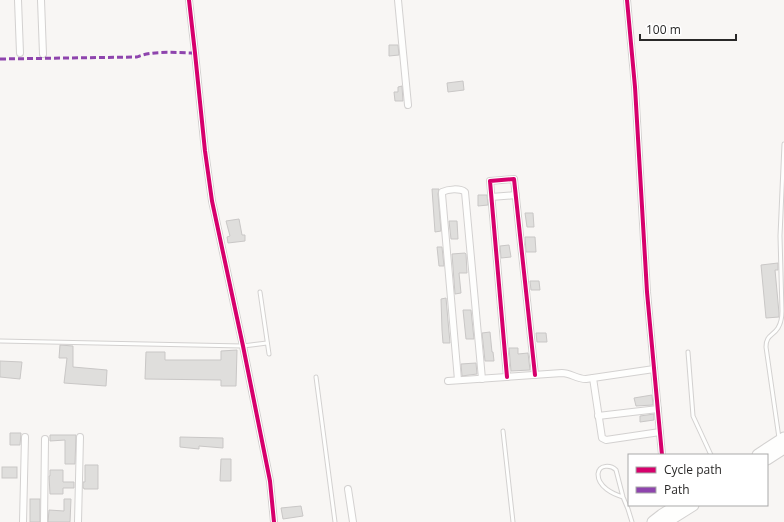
<svg xmlns="http://www.w3.org/2000/svg" width="784" height="522" font-family="'Open Sans',sans-serif">
<rect width="100%" height="100%" fill="#f8f6f4"/>
<g fill="#dfdedc" stroke="#c9c7c6">
<path d="M389 45H398L399 55 389 56Z"/>
<path d="M463 81 464 90 448 92 447 83Z"/>
<path d="M402 86 403 101H395L394 92H398V87Z"/>
<path d="M432 189H439L438 194 441 231 435 232Z"/>
<path d="M478 195H487L488 205 478 206Z"/>
<path d="M525 213H533L534 227H527Z"/>
<path d="M239 219 242 235H245V241L228 243 227 237 230 236 226 221Z"/>
<path d="M449 221H457L458 239H451Z"/>
<path d="M525 237H535L536 252H526Z"/>
<path d="M509 245 511 257 501 258 500 246Z"/>
<path d="M437 247H442L444 266H439Z"/>
<path d="M465 253 466 254 467 273H459L461 293 455 294 452 254Z"/>
<path d="M778 263V270H775L779 313V317L766 318 761 265Z"/>
<path d="M530 281H539L540 290H531Z"/>
<path d="M446 298 450 343H443L442 330 441 299Z"/>
<path d="M463 310H471L474 339H466Z"/>
<path d="M490 332 492 352H493L494 361H485L482 333Z"/>
<path d="M536 333H546L547 342H537Z"/>
<path d="M60 345 73 346V367L107 370 106 386 64 383 67 358H59Z"/>
<path d="M509 348H518V354L528 353 530 370 511 371Z"/>
<path d="M237 350 236 386H221V380L145 379 146 352H165V360H221V351Z"/>
<path d="M0 361 22 362 20 379 0 377Z"/>
<path d="M476 363 477 374 462 376 461 364Z"/>
<path d="M652 395 653 405 636 406 634 398Z"/>
<path d="M654 414V420L640 422V416Z"/>
<path d="M10 433H21L20 445H10Z"/>
<path d="M50 435H76L75 464H65V440L50 441Z"/>
<path d="M180 437 223 438V448L199 446V449L180 447Z"/>
<path d="M221 459H231V481H220Z"/>
<path d="M85 465H98V489H84V488H83V482H85Z"/>
<rect x="2" y="467" width="15" height="11"/>
<path d="M50 470H63V482H74V488H63V494H50L49 476H50Z"/>
<rect x="30" y="499" width="10" height="23"/>
<path d="M64 499H71L70 522H48L49 510 64 511Z"/>
<path d="M301 506 303 516 283 519 281 508Z"/>
</g>
<g fill="none" stroke-linecap="round" stroke-linejoin="round">
<defs>
<g id="service">
<path d="M260 292 269 354"/>
<path d="M0 341 243 346 267 343"/>
<path d="M688 352 693 416 711 455"/>
<path d="M316 377 335 522"/>
<path d="M503 431 513 522"/>
<path d="M779 438 766 347C766 335 773 336 778 328 781 323 782 317 782 311L780 236 784 144"/>
<path d="M623 497C613 494 598 487 598 474 599 464 611 465 616 470L623 497 628 509 632 522"/>
</g>
<g id="minor">
<path d="M18 0 20 53"/>
<path d="M41 0 43 54"/>
<path d="M189 0 195 53 205 151 212 201 243 346 270 481 274 522"/>
<path d="M398 0 408 105"/>
<path d="M627 0 635 87 647 292 662 455"/>
<path d="M491 197 516 195"/>
<path d="M507 377 490 181 514 179 535 375"/>
<path d="M593 378 602 438 606 440 660 432"/>
<path d="M458 380 442 194V192C448 189 460 188 465 192L482 379"/>
<path d="M448 381 562 373C571 373 576 379 586 379L654 369"/>
<path d="M598 416 658 409"/>
<path d="M348 489 353 522"/>
<path d="M23 522 25 437"/>
<path d="M44 522 45 439"/>
<path d="M78 522 80 437"/>
</g>
<g id="trunk">
<path d="M758 455 784 438"/>
<path d="M767 459 784 448"/>
<path d="M653 522 662 515 678 505"/>
<path d="M666 522 693 505"/>
</g>
</defs>
<use href="#service" stroke="#d3d1d0" stroke-width="5"/>
<use href="#minor" stroke="#d3d1d0" stroke-width="8"/>
<use href="#trunk" stroke="#d3d1d0" stroke-width="13"/>
<use href="#service" stroke="#fefefd" stroke-width="3"/>
<use href="#minor" stroke="#fefefd" stroke-width="6"/>
<use href="#trunk" stroke="#fefefd" stroke-width="11"/>
<path stroke="#8e44ad" stroke-width="3" stroke-dasharray="6 3" stroke-linecap="butt" d="M0 59 137 57C153 50 178 53 195 53"/>
<defs>
<g id="cycleway">
<path d="M189 0 195 53 205 151 212 201 243 346 270 481 274 522"/>
<path d="M627 0 635 87 647 292 662 455"/>
<path d="M507 377 490 181 514 179 535 375"/>
</g>
</defs>
<use href="#cycleway" stroke="#fff" stroke-width="6"/>
<use href="#cycleway" stroke="#d6006c" stroke-width="4"/>
</g>
<rect x="628" y="454" width="140" height="52" fill="#ffffff" stroke="#a9a9a9"/>
<rect x="636" y="467" width="20" height="6" fill="#d6006c" stroke="#a9a9a9"/>
<text x="664" y="474" font-size="12" fill="#292827">Cycle path</text>
<rect x="636" y="487" width="20" height="6" fill="#8e44ad" stroke="#a9a9a9"/>
<text x="664" y="494" font-size="12" fill="#292827">Path</text>
<path d="M640 34v6h96v-6" fill="none" stroke="#292827" stroke-width="2"/>
<text x="646" y="34" font-size="12" fill="#292827" stroke="#ffffff" stroke-width="3" paint-order="stroke">100 m</text>
</svg>
